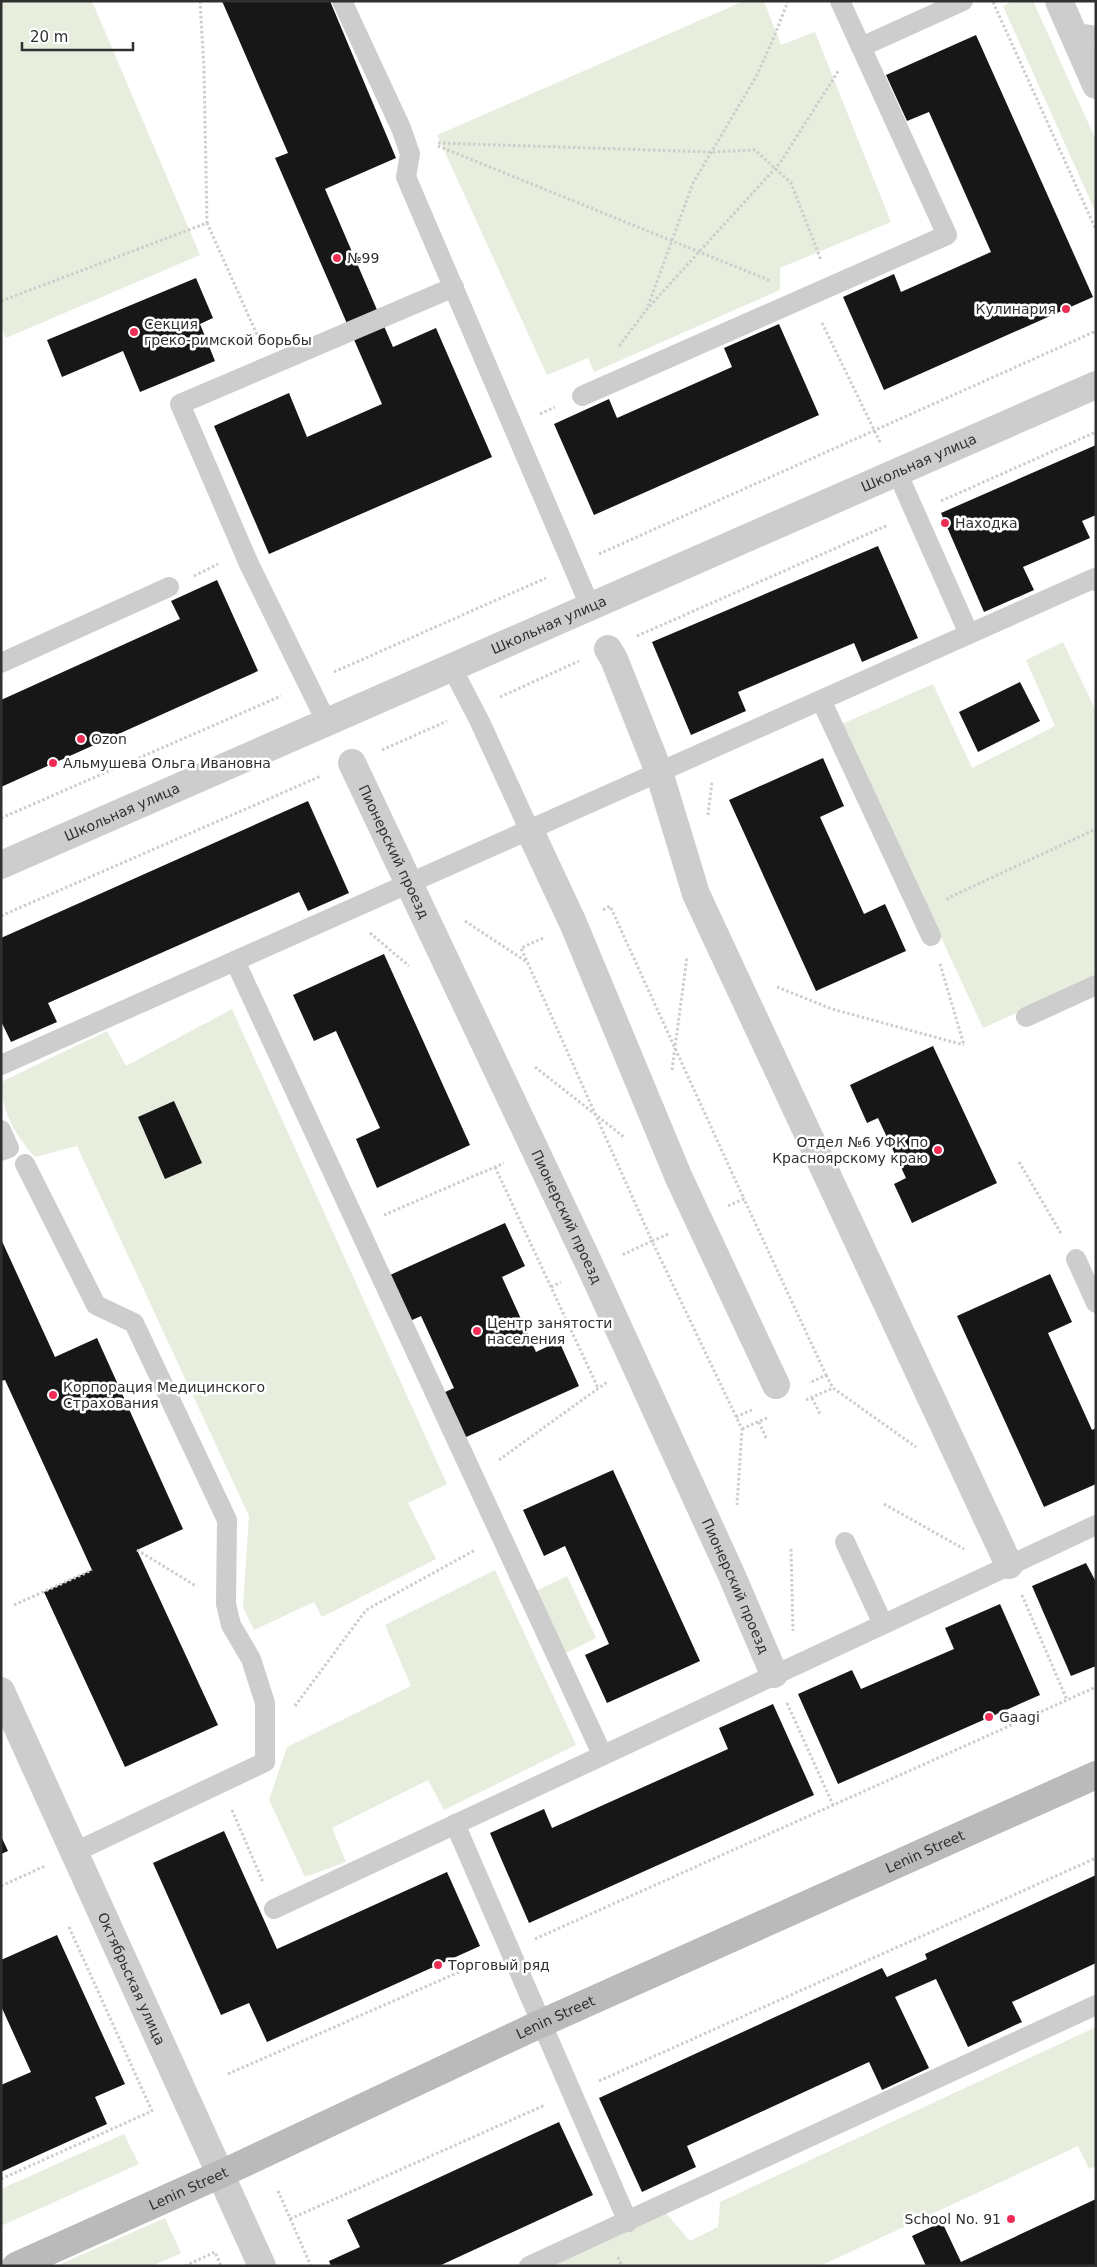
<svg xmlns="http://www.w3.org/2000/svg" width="1097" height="2267" font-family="'DejaVu Sans',sans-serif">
<rect width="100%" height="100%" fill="#fff"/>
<g fill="#e8eede">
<path d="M1 1H92L200 255 6 338 1 327Z"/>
<path d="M744 1H764L781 45 815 32 891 222 780 268V290L594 372 588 358 547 375 437 135Z"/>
<path d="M1013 1H1033L1096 140V213L1003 6Z"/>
<path d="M1063 642 1096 711V978L983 1028 842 724 933 684 972 768 1055 726 1026 660Z"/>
<path d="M232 1009 447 1484 408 1503 436 1559 322 1617 314 1602 254 1630 243 1607 249 1516 77 1146 35 1157C16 1137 1 1110 1 1082L107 1031 126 1066Z"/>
<path d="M495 1570 576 1745 444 1810 428 1780 332 1828 346 1862 305 1877 269 1800 287 1747 411 1686 385 1625Z"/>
<path d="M567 1576 596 1638 566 1653 536 1591Z"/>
<path d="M1096 2027V2166L1089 2169 1078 2146 820 2266H545L666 2213 690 2241 718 2227 720 2202Z"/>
<path d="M124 2134 139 2164 1 2226V2189Z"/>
<path d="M165 2218 181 2253 152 2266H56Z"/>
</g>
<g fill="#171717">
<path d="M222 1H330L396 158 325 189 393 347 436 328 492 457 269 554 214 426 289 393 307 437 382 404 275 158 288 153Z"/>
<path d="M976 35 1093 297 884 390 843 297 894 274 901 292 991 252 929 112 907 121 886 75Z"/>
<path d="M196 278 213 318 200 324 215 361 140 392 123 351 62 377 47 340Z"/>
<path d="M779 324 819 415 594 515 554 424 609 399 617 418 732 367 724 348Z"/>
<path d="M1096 445V515L1082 521 1090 538 1023 567 1034 590 984 612 941 513Z"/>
<path d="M878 546 918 638 862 662 854 643 738 692 746 711 691 735 652 642Z"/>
<path d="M217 580 258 671 1 787V700L180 619 171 601Z"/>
<path d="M1020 682 1040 721 978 752 959 712Z"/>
<path d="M823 758 844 806 820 817 864 914 885 904 906 951 816 991 729 800Z"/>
<path d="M308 801 349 893 308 911 299 892 48 1003 57 1022 11 1042 1 1021V938Z"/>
<path d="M384 954 470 1145 377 1188 356 1139 380 1128 336 1031 314 1041 293 995Z"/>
<path d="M933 1046 997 1183 912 1223 894 1184 906 1178 878 1118 867 1123 850 1085Z"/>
<path d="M174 1101 202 1163 165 1179 138 1117Z"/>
<path d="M505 1223 525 1266 502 1277 536 1352 559 1341 579 1386 464 1438 443 1393 454 1388 421 1316 410 1321 390 1275Z"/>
<path d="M1 1239 55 1357 97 1338 183 1529 137 1550 218 1725 125 1767 44 1592 92 1570 5 1380 1 1381Z"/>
<path d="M1050 1274 1072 1322 1048 1333 1092 1430 1096 1428V1484L1044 1507 957 1316Z"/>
<path d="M613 1470 700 1661 607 1703 585 1655 609 1644 565 1546 544 1556 523 1510Z"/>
<path d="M1086 1563 1096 1582V1666L1071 1676 1032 1586Z"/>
<path d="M1000 1604 1040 1695 838 1784 798 1694 852 1670 861 1689 954 1649 945 1628Z"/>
<path d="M773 1704 814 1795 529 1923 490 1833 544 1809 552 1828 728 1749 719 1728Z"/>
<path d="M224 1831 277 1949 447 1872 480 1946 267 2042 249 2003 221 2015 153 1863Z"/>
<path d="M1 1836 8 1851 1 1854Z"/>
<path d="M1096 1875V1963L1012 2002 1022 2022 968 2047 936 1979 895 1997 929 2068 882 2090 869 2062 687 2146 696 2167 642 2192 599 2098 882 1968 887 1977 927 1959 925 1954Z"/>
<path d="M57 1935 125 2084 95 2097 107 2124 1 2172V2085L31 2072 1 2006V1960Z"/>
<path d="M559 2122 593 2195 439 2266H331L329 2261 360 2247 347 2220Z"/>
<path d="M1096 2199V2266H926L912 2236 942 2222 961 2262Z"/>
</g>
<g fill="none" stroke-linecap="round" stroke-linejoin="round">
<g stroke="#cdcdcd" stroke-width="3" stroke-dasharray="2.5 2.5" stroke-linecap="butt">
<path d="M200 1 204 69 207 223"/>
<path d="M993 2 1096 230"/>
<path d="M438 143 711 152 755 150 791 183 821 260"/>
<path d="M438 146 771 281"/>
<path d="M1 301 207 223 259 339"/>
<path d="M648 306 693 183 757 75 774 37 788 1"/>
<path d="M822 323 881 444"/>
<path d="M619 346 647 309 780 163 839 70"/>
<path d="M540 414 555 407"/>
<path d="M941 501 1096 432"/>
<path d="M599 554 1096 331"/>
<path d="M194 576 218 564"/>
<path d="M637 636 888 525"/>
<path d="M334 672 546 578"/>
<path d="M500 697 579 661"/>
<path d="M382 750 447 721"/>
<path d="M708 815 712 781"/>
<path d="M1 818 281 696"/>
<path d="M947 900 948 898 1096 829"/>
<path d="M603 910 610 906 744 1199"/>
<path d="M1 916 321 776"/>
<path d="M465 921 527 962"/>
<path d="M370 933 409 966"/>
<path d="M543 938 521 948 652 1241 622 1255"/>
<path d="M940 964 964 1045"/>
<path d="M777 987 832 1009 964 1045"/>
<path d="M535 1067 624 1137"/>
<path d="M672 1070 687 957"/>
<path d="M1019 1162 1062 1235"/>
<path d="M495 1167 598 1388"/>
<path d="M728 1206 744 1199 826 1375 809 1383"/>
<path d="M384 1215 504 1163"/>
<path d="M668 1234 652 1241 742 1429 737 1505"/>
<path d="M551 1287 561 1282"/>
<path d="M826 1375 833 1388 916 1447"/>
<path d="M812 1398 820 1414"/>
<path d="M806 1400 833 1388"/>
<path d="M736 1417 754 1409"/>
<path d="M759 1422 767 1440"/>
<path d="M742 1429 769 1417"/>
<path d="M499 1460 607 1382"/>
<path d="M884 1504 964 1549"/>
<path d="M791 1549 793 1631"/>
<path d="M137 1550 196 1586"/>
<path d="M1022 1595 1067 1700"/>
<path d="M14 1605 92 1570"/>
<path d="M787 1703 833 1805"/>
<path d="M295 1706 366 1610 475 1550"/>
<path d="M232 1810 263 1882"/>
<path d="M1 1886 45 1866"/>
<path d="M535 1939 1096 1687"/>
<path d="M228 2074 484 1961"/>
<path d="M599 2081 1096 1858"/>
<path d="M1 2179 152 2111 69 1927"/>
<path d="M278 2191 311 2266"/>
<path d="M290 2219 545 2105"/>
<path d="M618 2257 622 2266"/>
<path d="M185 2266 215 2252 221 2266"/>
</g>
<g stroke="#cdcdcd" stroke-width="20">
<path d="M342 1 401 128 410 154 406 177 590 606"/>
<path d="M1072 32 1096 36"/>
<path d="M861 47 963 1"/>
<path d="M582 396 947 235 840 1"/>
<path d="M897 472 969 634"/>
<path d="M1 663 169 587"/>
<path d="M452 668 480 722 529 829"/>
<path d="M821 700 931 936"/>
<path d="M327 723 249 564 180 404 454 287"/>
<path d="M235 961 602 1754"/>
<path d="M1026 1017 1096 985"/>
<path d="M1 1065 1095 578 1096 581"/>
<path d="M1 1130 9 1148 1 1151"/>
<path d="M25 1164 96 1305 134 1323 227 1520 226 1604 231 1625 251 1659 265 1703V1762L73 1853"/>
<path d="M1076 1259 1096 1303"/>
<path d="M845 1542 883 1624"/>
<path d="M455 1824 628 2222"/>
<path d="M274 1909 1096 1525"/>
<path d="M529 2266 1096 2005"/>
</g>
<g stroke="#cdcdcd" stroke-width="28">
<path d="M1059 1 1096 85"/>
<path d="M608 649 614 659 659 772 696 894 1009 1565"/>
<path id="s1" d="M352 763 591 1268 732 1576 774 1674"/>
<path d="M529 829 573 923 679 1178 776 1385"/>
<path id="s2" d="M1 865 1096 385"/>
<path id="s3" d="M1 1691 262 2266"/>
</g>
<path stroke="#bababa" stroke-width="28" id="s4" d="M16 2266 221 2174 542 2023 1096 1775"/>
</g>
<g fill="#ed2d53" stroke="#fff" stroke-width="2">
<circle cx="337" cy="258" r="5"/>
<circle cx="1066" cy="309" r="5"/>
<circle cx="134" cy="332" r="5"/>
<circle cx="945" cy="523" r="5"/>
<circle cx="81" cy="739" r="5"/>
<circle cx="53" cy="763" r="5"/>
<circle cx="938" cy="1150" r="5"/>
<circle cx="477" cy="1331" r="5"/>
<circle cx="53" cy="1395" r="5"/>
<circle cx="989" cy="1717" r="5"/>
<circle cx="438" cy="1965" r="5"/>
<circle cx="1011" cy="2219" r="5"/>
</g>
<g text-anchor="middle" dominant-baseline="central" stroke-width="5" stroke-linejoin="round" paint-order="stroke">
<g font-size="14" fill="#303030" stroke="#fff" text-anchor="start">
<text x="347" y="258">№99</text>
<text x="1056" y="309" text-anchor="end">Кулинария</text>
<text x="144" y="324">Секция<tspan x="144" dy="16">греко-римской борьбы</tspan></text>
<text x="955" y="523">Находка</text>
<text x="91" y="739">Ozon</text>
<text x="63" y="763">Альмушева Ольга Ивановна</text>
<text x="928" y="1142" text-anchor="end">Отдел №6 УФК по<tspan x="928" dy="16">Красноярскому краю</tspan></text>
<text x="487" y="1323">Центр занятости<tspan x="487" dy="16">населения</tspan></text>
<text x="63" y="1387">Корпорация Медицинского<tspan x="63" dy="16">Cтрахования</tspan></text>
<text x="999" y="1717">Gaagi</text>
<text x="448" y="1965">Торговый ряд</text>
<text x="1001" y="2219" text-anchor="end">School No. 91</text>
</g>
<g font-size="14" fill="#303030" stroke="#fff">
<text stroke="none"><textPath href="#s2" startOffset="1002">Школьная улица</textPath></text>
<text stroke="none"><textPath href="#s2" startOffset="598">Школьная улица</textPath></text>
<text stroke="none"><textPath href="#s2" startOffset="132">Школьная улица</textPath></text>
<text stroke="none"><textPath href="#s1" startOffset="98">Пионерский проезд</textPath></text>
<text stroke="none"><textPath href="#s1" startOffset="502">Пионерский проезд</textPath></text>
<text stroke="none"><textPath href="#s1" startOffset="908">Пионерский проезд</textPath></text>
<text stroke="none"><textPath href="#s4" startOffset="999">Lenin Street</textPath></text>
<text stroke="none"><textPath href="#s3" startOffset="316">Октябрьская улица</textPath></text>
<text stroke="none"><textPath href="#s4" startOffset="594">Lenin Street</textPath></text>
<text stroke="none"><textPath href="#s4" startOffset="189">Lenin Street</textPath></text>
</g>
</g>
<rect width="1097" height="2267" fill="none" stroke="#303030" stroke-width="5"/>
<path d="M22 42v8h111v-8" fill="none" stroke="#303030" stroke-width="2.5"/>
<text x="30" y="42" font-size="15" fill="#303030" stroke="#ffffff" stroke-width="4" paint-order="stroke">20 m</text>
</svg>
